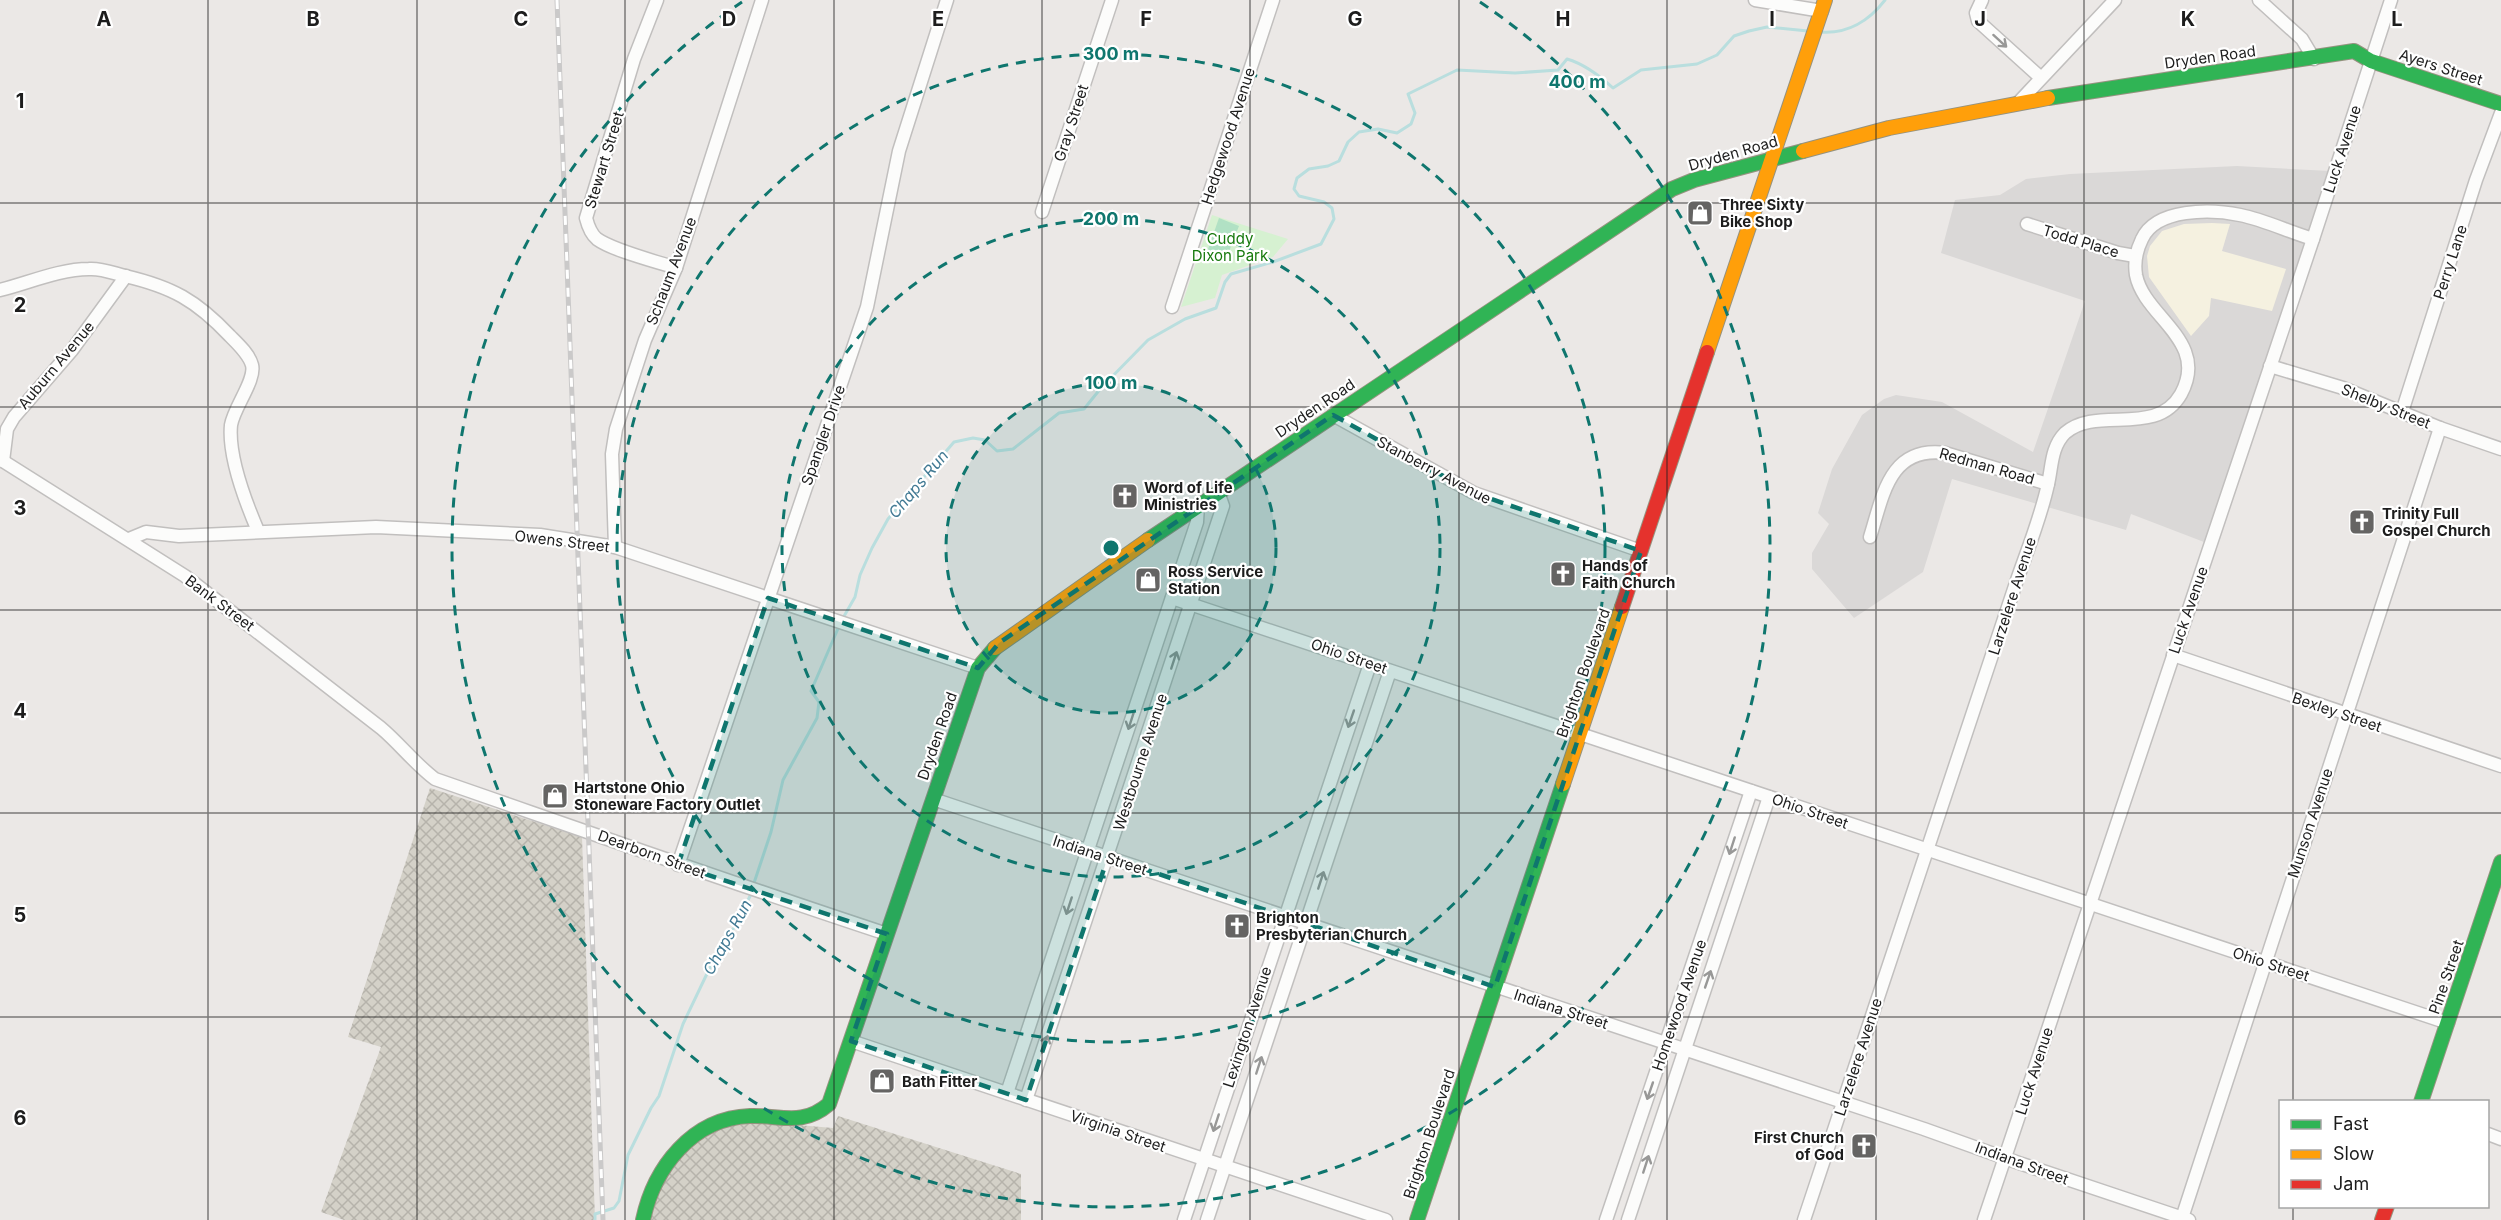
<svg xmlns="http://www.w3.org/2000/svg" width="2501" height="1220" font-family="Inter,sans-serif">
<defs>
<pattern id="construction-cross-hatch" width="8" height="8" patternUnits="userSpaceOnUse" patternTransform="scale(1.5)"><rect width="8" height="8" fill="#d4d1c8"/><path d="M0 0l8 8M0 8l8-8" fill="none" stroke="#b6b3ab"/></pattern>
</defs>
<rect width="100%" height="100%" fill="#ebe8e6"/>
<path fill="#dad8d7" d="M2237 166 2330 171 2204 542 2131 514 2126 530 1952 479 1923 572 1854 618 1812 569V553L1829 524 1818 513 1832 469 1862 415 1884 399 1896 395 1942 402 2033 452 2085 301 1941 253 1955 200 2000 195 2026 179 2070 174Z"/>
<path fill="#f5f1e0" d="M2212 223 2230 224 2222 251 2286 269 2272 311 2211 298 2209 316 2191 336 2149 277 2147 256 2150 246 2162 231 2184 224Z"/>
<g fill="url(#construction-cross-hatch)">
<path d="M430 788 582 837 595 1220H344L321 1212 381 1047 348 1037Z"/>
<path d="M838 1116 1021 1174V1220H650L664 1179 692 1144 725 1127 761 1122 833 1128Z"/>
</g>
<path fill="#d6f1d1" d="M1212 215 1288 239 1273 257 1222 275 1215 298 1181 307Z"/>
<path fill="#b1e1c4" d="M1219 218 1239 226 1226 259 1207 252Z"/>
<g fill="none" stroke-linecap="round" stroke-linejoin="round">
<g stroke="#b9dede" stroke-width="3">
<path d="M1821 32C1847 34 1869 21 1885 0"/>
<path d="M843 618 855 597 860 575 872 548 888 519 954 442 973 438 985 440 997 451 1013 449 1059 413 1084 409 1101 388 1148 340 1185 319 1216 308 1225 282 1231 274 1273 262 1321 244 1334 219 1332 208 1324 202 1299 196 1294 189 1297 178 1309 169 1328 166 1339 161 1348 142 1359 132 1378 129 1397 133 1411 124 1415 113 1408 94 1457 70 1515 73 1558 70 1567 59C1584 64 1600 76 1613 88L1641 70 1697 64 1717 55 1734 36 1749 31 1767 27 1808 31"/>
<path d="M753 886 771 832 783 780 817 718 819 702 811 691 840 624"/>
<path d="M595 1220V1214L614 1208 619 1201 628 1155 651 1108 659 1096 683 1024 724 938 735 927 752 892"/>
</g>
<defs>
<g id="street">
<path d="M657 0 634 59 586 218C588 226 591 234 597 239 614 251 655 261 676 268"/>
<path d="M1755 0 1822 11"/>
<path d="M1982 0 1976 13 1978 21 2040 77"/>
<path d="M2259 0 2302 39 2314 59"/>
<path d="M2019 102 2115 0"/>
<path d="M1042 212 1112 0"/>
<path d="M2027 224 2118 253 2135 256"/>
<path d="M0 290C28 283 60 269 89 269 101 268 113 273 125 276 172 287 196 300 230 336 238 344 249 354 252 365 256 380 234 407 231 425 228 455 246 503 258 531"/>
<path d="M1172 307 1273 0"/>
<path d="M2270 366 2343 388 2440 428 2501 449"/>
<path d="M2402 412 2476 180 2501 113"/>
<path d="M1333 415 1474 493 1641 551"/>
<path d="M3 461 185 576 381 728C400 744 415 764 435 779 585 831 735 884 887 934"/>
<path d="M3 461 7 429 14 417 72 350 126 276"/>
<path d="M1870 537C1883 496 1889 446 1945 453L2048 484"/>
<path d="M129 539 146 532 179 536 376 527 540 535 615 547 978 668"/>
<path d="M615 547 612 454 616 429 645 340 676 268 762 0"/>
<path d="M1172 598 2448 1023"/>
<path d="M2173 655 2501 766"/>
<path d="M933 799 1924 1129 2019 1163 2189 1220"/>
<path d="M678 865 867 307 899 151 947 0"/>
<path d="M851 1041 1386 1220"/>
<path d="M1007 1093 1197 522 1198 505"/>
<path d="M1026 1100 1223 506 1218 492"/>
<path d="M2488 1134 2501 1139"/>
<path d="M2182 1218 2440 428"/>
<path d="M1184 1220 1370 664"/>
<path d="M1207 1220 1390 671"/>
<path d="M1606 1220 1751 791"/>
<path d="M1628 1220 1769 797"/>
<path d="M1804 1220 2016 583C2027 551 2041 517 2048 484 2052 467 2051 447 2065 433 2097 405 2156 438 2181 394 2210 341 2144 317 2136 275 2134 262 2136 251 2142 239 2156 208 2211 209 2240 215 2265 220 2289 232 2313 239"/>
<path d="M1984 1220 2313 239 2391 0"/>
</g>
<g id="fast">
<path d="M2048 98 2354 51 2371 61 2501 104"/>
<path d="M1148 540 1672 189 1694 180 1803 151"/>
<path d="M2421 1102 2501 862"/>
<path d="M643 1220C654 1168 692 1118 750 1116 781 1115 802 1127 829 1104L978 668 995 648"/>
<path d="M1417 1220 1563 784"/>
</g>
<g id="slow">
<path d="M1803 151 1889 128 2048 98"/>
<path d="M1707 352 1825 0"/>
<path d="M995 648 1148 540"/>
<path d="M1563 784 1622 607"/>
</g>
<g id="jam">
<path d="M1622 607 1707 352"/>
<path d="M2382 1220 2387 1206"/>
</g>
</defs>
<use href="#street" stroke="#c1bfbe" stroke-width="15"/>
<use href="#fast" stroke="#95927f" stroke-width="16"/>
<use href="#slow" stroke="#95927f" stroke-width="16"/>
<use href="#jam" stroke="#95927f" stroke-width="16"/>
<use href="#street" stroke="#fcfcfb" stroke-width="12"/>
<use href="#fast" stroke="#30b455" stroke-width="14"/>
<use href="#slow" stroke="#ff9f0a" stroke-width="14"/>
<use href="#jam" stroke="#e5322d" stroke-width="14"/>
<defs>
<path id="rail" d="M557 0 603 1220"/>
</defs>
<use href="#rail" stroke="#cac9c9" stroke-width="5"/>
<use href="#rail" stroke="#fff" stroke-width="3" stroke-dasharray="9" stroke-linecap="butt"/>
</g>
<defs><path id="oneway-shaft" d="M-6 0H5M1.5-3L5.5 0L1.5 3" fill="none" stroke-width="1.6" stroke-linecap="round" stroke-linejoin="round" transform="scale(1.5)"/></defs>
<g stroke="#989897">
<use href="#oneway-shaft" transform="translate(2000 41) rotate(42)"/>
<use href="#oneway-shaft" transform="translate(1174 660) rotate(-72)"/>
<use href="#oneway-shaft" transform="translate(1351 719) rotate(109)"/>
<use href="#oneway-shaft" transform="translate(1131 721) rotate(108)"/>
<use href="#oneway-shaft" transform="translate(1732 846) rotate(108)"/>
<use href="#oneway-shaft" transform="translate(1321 880) rotate(-72)"/>
<use href="#oneway-shaft" transform="translate(1069 906) rotate(108)"/>
<use href="#oneway-shaft" transform="translate(1708 979) rotate(-71)"/>
<use href="#oneway-shaft" transform="translate(1045 1044) rotate(-71)"/>
<use href="#oneway-shaft" transform="translate(1259 1065) rotate(-72)"/>
<use href="#oneway-shaft" transform="translate(1650 1091) rotate(109)"/>
<use href="#oneway-shaft" transform="translate(1216 1123) rotate(108)"/>
<use href="#oneway-shaft" transform="translate(1646 1164) rotate(-72)"/>
</g>
<path fill="#0f766e" fill-opacity="0.2" stroke="#0f766e" stroke-width="4.5" stroke-dasharray="12 8" stroke-linejoin="round" d="M1333 415 1474 493 1641 551 1495 987 1108 857 1026 1100 851 1041 887 934 678 865 768 598 978 668 999 643Z"/>
<path fill="none" stroke="#1d1d1d" stroke-width="1.5" stroke-opacity="0.55" d="M208 0V1220M417 0V1220M625 0V1220M834 0V1220M1042 0V1220M1250 0V1220M1459 0V1220M1667 0V1220M1876 0V1220M2084 0V1220M2293 0V1102M0 203H2501M0 407H2501M0 610H2501M0 813H2501M0 1017H2501M2293 1206V1220"/>
<circle cx="1111" cy="548" r="165" fill="#0f766e" fill-opacity=".12"/>
<g fill="none" stroke="#0f766e" stroke-width="3" stroke-dasharray="10 8">
<circle cx="1111" cy="548" r="165"/>
<circle cx="1111" cy="548" r="329"/>
<circle cx="1111" cy="548" r="494"/>
<path d="M1480 2A659 659 0 1 1 742 2"/>
</g>
<defs>
<symbol id="shop-square" viewBox="-11 -11 22 22"><rect x="-9" y="-9" width="18" height="18" rx="4" fill="#656463" stroke="#fff"/><path d="M-5-2.5h2.3a2.7 3.5 0 0 1 5.4 0H5L5.5 6h-11ZM-1.5-2.5h3a1.5 2.3 0 0 0-3 0Z" fill="#fff"/></symbol>
<symbol id="church-square" viewBox="-11 -11 22 22"><rect x="-9" y="-9" width="18" height="18" rx="4" fill="#656463" stroke="#fff"/><path d="M-1.2-6h2.4v3.5h3.3v2.4h-3.3V6h-2.4V-.1h-3.3v-2.4h3.3Z" fill="#fff"/></symbol>
</defs>
<g fill-rule="evenodd">
<use href="#shop-square" x="1685" y="198" width="30" height="30"/>
<use href="#church-square" x="1110" y="481" width="30" height="30"/>
<use href="#church-square" x="2347" y="507" width="30" height="30"/>
<use href="#church-square" x="1548" y="559" width="30" height="30"/>
<use href="#shop-square" x="1133" y="565" width="30" height="30"/>
<use href="#shop-square" x="540" y="781" width="30" height="30"/>
<use href="#church-square" x="1222" y="911" width="30" height="30"/>
<use href="#shop-square" x="867" y="1066" width="30" height="30"/>
<use href="#church-square" x="1849" y="1131" width="30" height="30"/>
</g>
<g text-anchor="middle" dominant-baseline="central" stroke-width="4.5" stroke-linejoin="round" paint-order="stroke">
<g font-size="15" fill="#1d1d1d" stroke="#fff">
<text transform="translate(2210 57) rotate(-8)">Dryden Road</text>
<text transform="translate(2441 67) rotate(18)">Ayers Street</text>
<text transform="translate(1071 123) rotate(-72)">Gray Street</text>
<text transform="translate(1228 136) rotate(-72)">Hedgewood Avenue</text>
<text transform="translate(2342 149) rotate(-72)">Luck Avenue</text>
<text transform="translate(1733 153) rotate(-16)">Dryden Road</text>
<text transform="translate(604 160) rotate(-73)">Stewart Street</text>
<text transform="translate(2081 241) rotate(17)">Todd Place</text>
<text transform="translate(2450 262) rotate(-72)">Perry Lane</text>
<text transform="translate(671 271) rotate(-69)">Schaum Avenue</text>
<text transform="translate(56 365) rotate(-50)">Auburn Avenue</text>
<text transform="translate(2386 406) rotate(22)">Shelby Street</text>
<text transform="translate(1315 408) rotate(-34)">Dryden Road</text>
<text transform="translate(823 435) rotate(-71)">Spangler Drive</text>
<text transform="translate(1987 466) rotate(16)">Redman Road</text>
<text transform="translate(1434 470) rotate(28)">Stanberry Avenue</text>
<text transform="translate(562 541) rotate(7)">Owens Street</text>
<text transform="translate(2012 596) rotate(-72)">Larzelere Avenue</text>
<text transform="translate(220 603) rotate(37)">Bank Street</text>
<text transform="translate(2188 610) rotate(-71)">Luck Avenue</text>
<text transform="translate(1349 656) rotate(19)">Ohio Street</text>
<text transform="translate(1583 673) rotate(-71)">Brighton Boulevard</text>
<text transform="translate(2337 712) rotate(19)">Bexley Street</text>
<text transform="translate(937 736) rotate(-71)">Dryden Road</text>
<text transform="translate(1140 762) rotate(-72)">Westbourne Avenue</text>
<text transform="translate(1810 811) rotate(19)">Ohio Street</text>
<text transform="translate(2310 823) rotate(-72)">Munson Avenue</text>
<text transform="translate(652 854) rotate(20)">Dearborn Street</text>
<text transform="translate(1100 855) rotate(18)">Indiana Street</text>
<text transform="translate(2271 964) rotate(18)">Ohio Street</text>
<text transform="translate(2446 977) rotate(-71)">Pine Street</text>
<text transform="translate(1679 1005) rotate(-71)">Homewood Avenue</text>
<text transform="translate(1561 1009) rotate(18)">Indiana Street</text>
<text transform="translate(1247 1027) rotate(-72)">Lexington Avenue</text>
<text transform="translate(1858 1057) rotate(-72)">Larzelere Avenue</text>
<text transform="translate(2034 1071) rotate(-72)">Luck Avenue</text>
<text transform="translate(1118 1131) rotate(19)">Virginia Street</text>
<text transform="translate(1429 1134) rotate(-72)">Brighton Boulevard</text>
<text transform="translate(2022 1163) rotate(20)">Indiana Street</text>
</g>
<g font-size="15" font-weight="bold" fill="#1d1d1d" stroke="#fff" text-anchor="start">
<text x="1720" y="204">Three Sixty<tspan x="1720" dy="17">Bike Shop</tspan></text>
<text x="1144" y="487">Word of Life<tspan x="1144" dy="17">Ministries</tspan></text>
<text x="2382" y="513">Trinity Full<tspan x="2382" dy="17">Gospel Church</tspan></text>
<text x="1582" y="565">Hands of<tspan x="1582" dy="17">Faith Church</tspan></text>
<text x="1168" y="571">Ross Service<tspan x="1168" dy="17">Station</tspan></text>
<text x="574" y="787">Hartstone Ohio<tspan x="574" dy="17">Stoneware Factory Outlet</tspan></text>
<text x="1256" y="917">Brighton<tspan x="1256" dy="17">Presbyterian Church</tspan></text>
<text x="902" y="1081">Bath Fitter</text>
<text x="1844" y="1137" text-anchor="end">First Church<tspan x="1844" dy="17">of God</tspan></text>
</g>
<g font-size="15" fill="#17790d" stroke="#fff">
<text x="1230" y="238">Cuddy<tspan x="1230" dy="17">Dixon Park</tspan></text>
</g>
<g font-size="16" font-style="italic" fill="#427a94" stroke="#fff">
<text transform="translate(918 484) rotate(-50)">Chaps Run</text>
<text transform="translate(727 937) rotate(-61)">Chaps Run</text>
</g>
</g>
<g font-size="20" text-anchor="middle" font-weight="bold" fill="#1d1d1d" stroke="#fff" stroke-width="4.5" stroke-linejoin="round" paint-order="stroke">
<text x="104" y="26">A</text>
<text x="313" y="26">B</text>
<text x="521" y="26">C</text>
<text x="729" y="26">D</text>
<text x="938" y="26">E</text>
<text x="1146" y="26">F</text>
<text x="1355" y="26">G</text>
<text x="1563" y="26">H</text>
<text x="1772" y="26">I</text>
<text x="1980" y="26">J</text>
<text x="2188" y="26">K</text>
<text x="2397" y="26">L</text>
<text x="20" y="108">1</text>
<text x="20" y="312">2</text>
<text x="20" y="515">3</text>
<text x="20" y="718">4</text>
<text x="20" y="922">5</text>
<text x="20" y="1125">6</text>
</g>
<circle cx="1111" cy="548" r="9" fill="#0f766e" stroke="#fff" stroke-width="3"/>
<g font-size="18" text-anchor="middle" font-weight="bold" fill="#0f766e" stroke="#fff" stroke-width="4.5" stroke-linejoin="round" paint-order="stroke">
<text x="1111" y="60">300 m</text>
<text x="1577" y="88">400 m</text>
<text x="1111" y="225">200 m</text>
<text x="1111" y="389">100 m</text>
</g>
<rect x="2279" y="1100" width="210" height="108" fill="#ffffff" stroke="#a5a5a5" stroke-width="1.5"/>
<rect x="2291" y="1120" width="30" height="9" fill="#30b455" stroke="#a5a5a5" stroke-width="1.5"/>
<text x="2333" y="1130" font-size="18" fill="#1d1d1d">Fast</text>
<rect x="2291" y="1150" width="30" height="9" fill="#ff9f0a" stroke="#a5a5a5" stroke-width="1.5"/>
<text x="2333" y="1160" font-size="18" fill="#1d1d1d">Slow</text>
<rect x="2291" y="1180" width="30" height="9" fill="#e5322d" stroke="#a5a5a5" stroke-width="1.5"/>
<text x="2333" y="1190" font-size="18" fill="#1d1d1d">Jam</text>
</svg>
